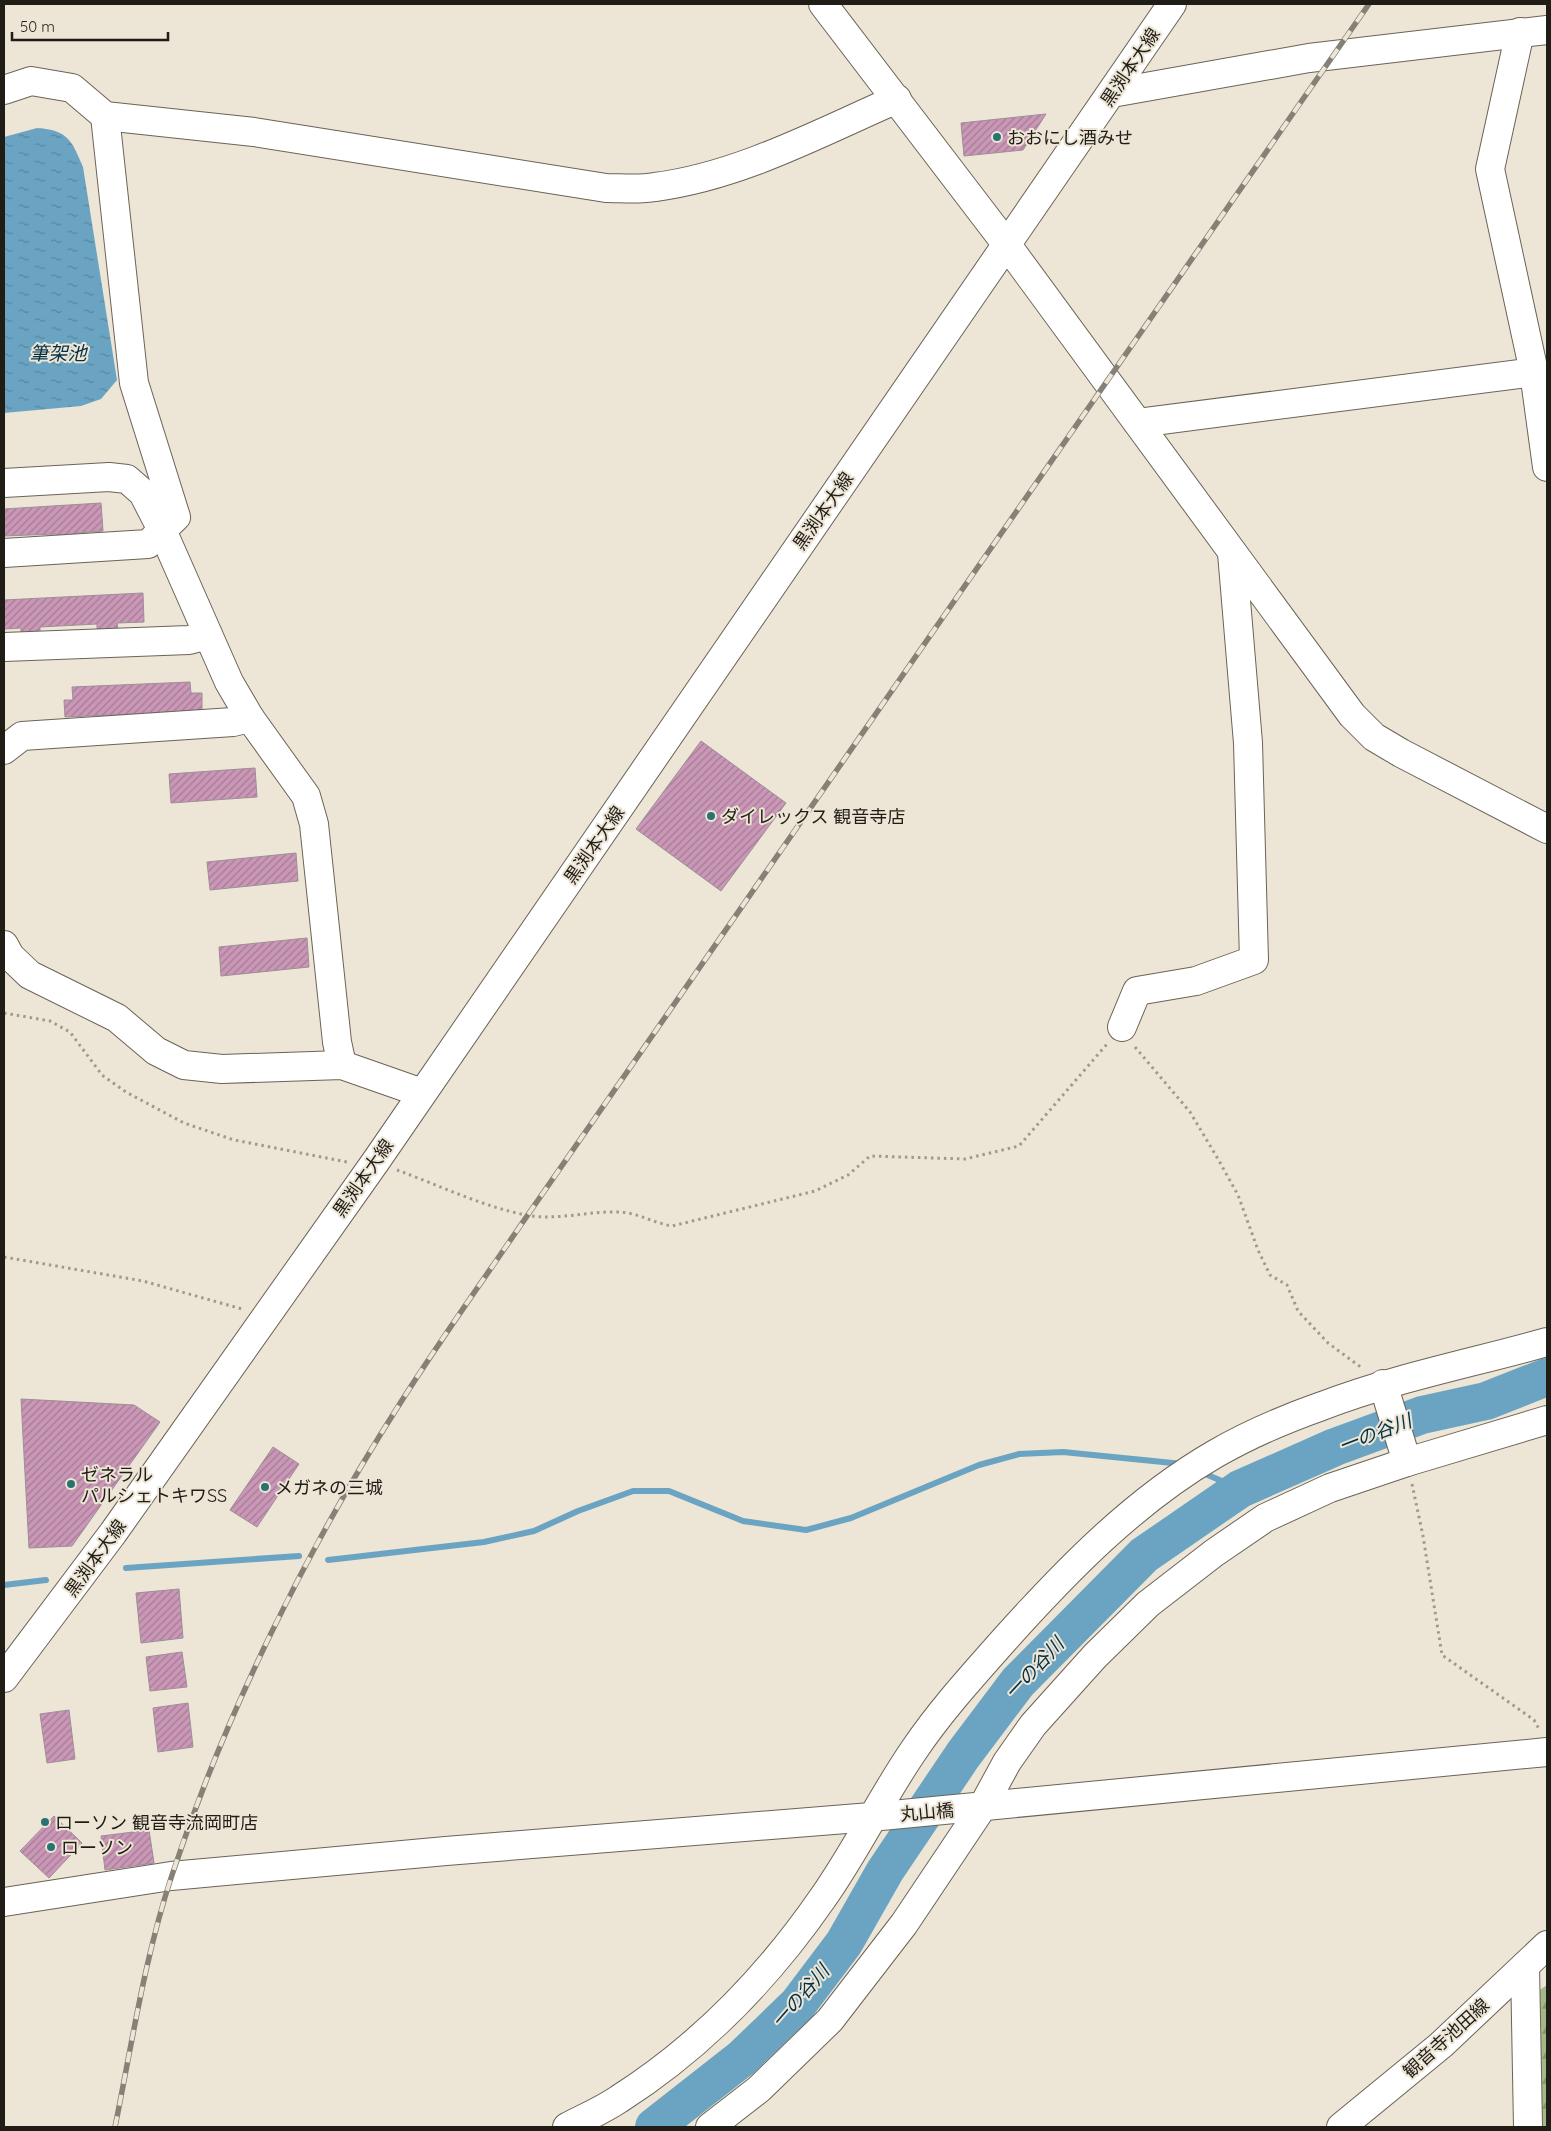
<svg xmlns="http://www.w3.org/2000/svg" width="1551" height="2131" font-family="Quicksand,'Noto Sans JP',sans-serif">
<defs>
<pattern id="forest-firs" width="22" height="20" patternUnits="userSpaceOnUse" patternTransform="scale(1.25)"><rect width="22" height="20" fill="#a3b987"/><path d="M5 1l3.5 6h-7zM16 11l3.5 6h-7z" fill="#84966d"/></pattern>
<pattern id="water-ripples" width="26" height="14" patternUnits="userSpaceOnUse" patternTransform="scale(1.25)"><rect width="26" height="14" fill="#6ba4c2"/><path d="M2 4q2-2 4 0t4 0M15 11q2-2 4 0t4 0" fill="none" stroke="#58859d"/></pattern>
<pattern id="building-hatch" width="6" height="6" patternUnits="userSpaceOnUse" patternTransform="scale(1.25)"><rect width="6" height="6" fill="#ca97b7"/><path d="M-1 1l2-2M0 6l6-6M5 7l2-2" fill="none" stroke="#a47b94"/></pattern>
</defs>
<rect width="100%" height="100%" fill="#ede5d5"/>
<path fill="url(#forest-firs)" d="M1547 1985V2127H1536L1532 1995Z"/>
<path fill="url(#water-ripples)" d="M37 128C68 130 72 141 83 167L117 380 101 399 81 406 4 413V137Z"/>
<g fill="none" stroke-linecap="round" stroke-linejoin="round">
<g stroke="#6ba4c2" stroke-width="6">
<path d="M1201 1472 1240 1489"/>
<path d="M328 1560 484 1542 534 1531 578 1511 633 1491H669L743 1521 806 1530 851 1518 979 1465 1019 1454 1063 1452 1183 1464"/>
<path d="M126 1568 299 1556"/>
<path d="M4 1585 46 1580"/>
</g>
<path stroke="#6ba4c2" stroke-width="38" d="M654 2127 742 2058 798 2004 844 1943 885 1871 963 1755 1018 1682 1144 1555 1240 1489 1335 1447 1422 1415 1486 1401 1547 1377"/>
</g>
<g fill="url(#building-hatch)" stroke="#9d8e97">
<path d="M1046 114 1023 150 964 156 961 123Z"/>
<path d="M101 503 103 531 76 533V538L56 540V534L4 536V509Z"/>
<path d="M143 593 144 622 117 623 118 629 97 630V624L40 627V632L21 633V628L4 629V600Z"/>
<path d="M190 682 191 693H202V711L65 717 64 700H73L72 687Z"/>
<path d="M701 741 786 803 721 891 636 829Z"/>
<path d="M255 768 257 797 171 803 169 774Z"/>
<path d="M296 853 298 881 210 890 207 862Z"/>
<path d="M307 938 309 967 221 976 219 947Z"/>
<path d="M21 1399 134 1405 160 1422 72 1546 29 1548Z"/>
<path d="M273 1447 299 1464 257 1527 230 1510Z"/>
<path d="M179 1589 183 1638 141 1643 136 1593Z"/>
<path d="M182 1652 187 1687 150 1691 146 1657Z"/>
<path d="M188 1703 193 1747 158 1752 153 1708Z"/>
<path d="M69 1710 75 1759 47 1763 40 1714Z"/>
<path d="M54 1816 82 1843 49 1878 20 1851Z"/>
<path d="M149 1830 154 1863 105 1870 101 1836Z"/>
</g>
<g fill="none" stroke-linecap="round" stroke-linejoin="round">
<defs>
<g id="minor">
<path d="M823 4 1007 245 1352 715 1374 737 1401 753 1547 829"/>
<path d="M1520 32 1490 169 1534 372 1547 467"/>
<path d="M4 90 31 81 72 88 105 116 254 132 606 188C622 188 639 190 655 187 740 176 819 133 897 99"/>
<path d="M1112 93 1309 58 1547 30"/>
<path d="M1138 423 1534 372"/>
<path d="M4 483 109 477 127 479 143 493 162 530 229 682 250 718 306 796 314 824 337 1042 342 1065"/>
<path d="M4 553 148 544 176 517 134 383 105 116"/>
<path d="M4 647 189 640 208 635"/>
<path d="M4 750 22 736 233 722 250 718"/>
<path d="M4 945 10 956 30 975 117 1018 156 1051 184 1065 222 1069 342 1065 422 1093"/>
<path d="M1122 1027 1137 991 1196 981 1254 960 1248 743 1232 553"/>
<path d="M1383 1384 1407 1462"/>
<path d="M4 1902 171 1876 446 1851 871 1817 1547 1752"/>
<path d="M1525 1966 1528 2127"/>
<path d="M567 2127C584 2118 603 2110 619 2099 699 2048 768 1977 822 1899 856 1851 881 1798 914 1750 941 1710 974 1674 1005 1639 1067 1570 1134 1501 1215 1454 1248 1435 1285 1419 1322 1406 1395 1378 1472 1363 1547 1342"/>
<path d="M710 2127 759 2089 830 2020 904 1924 983 1806 1007 1762 1033 1725 1095 1656 1148 1604 1214 1553 1265 1518 1330 1488 1407 1462 1547 1420"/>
</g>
<g id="major">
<path d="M4 1678 113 1533 376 1161 1172 4"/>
<path d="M1341 2127 1441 2045 1547 1945"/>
</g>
</defs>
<use href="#minor" stroke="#6b6356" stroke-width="30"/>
<use href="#major" stroke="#6b6356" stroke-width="30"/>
<g stroke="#a09a8e" stroke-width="3" stroke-dasharray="2.5 4" stroke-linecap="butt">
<path d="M4 1013 50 1021 70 1032 102 1075 126 1092 184 1123 234 1140 347 1162"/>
<path d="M1135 1047 1190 1112 1218 1159 1238 1195 1258 1250 1270 1275 1287 1285 1298 1311 1328 1343 1362 1368"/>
<path d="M397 1170C438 1185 484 1207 526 1215 556 1221 587 1211 617 1212 637 1212 653 1223 672 1226L815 1191 848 1175 870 1156 965 1159 1019 1146 1107 1044"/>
<path d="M4 1257 143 1281 242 1309"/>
<path d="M1412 1484 1423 1536 1442 1655 1534 1720 1539 1729"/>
</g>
<use href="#minor" stroke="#fff" stroke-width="28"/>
<use href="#major" stroke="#fff" stroke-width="28"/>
<defs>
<path id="rail" d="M115 2127C132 2043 145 1956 172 1875 226 1712 307 1549 399 1405 440 1340 484 1279 527 1216L1369 4"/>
</defs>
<use href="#rail" stroke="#868176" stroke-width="5.5"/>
<use href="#rail" stroke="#ede5d5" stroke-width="4" stroke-dasharray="11" stroke-linecap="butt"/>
</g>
<g fill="#297373" stroke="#ede5d5" stroke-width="2">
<circle cx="997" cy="137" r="5"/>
<circle cx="711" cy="816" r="5"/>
<circle cx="71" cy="1484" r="5"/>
<circle cx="265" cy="1487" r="5"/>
<circle cx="45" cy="1822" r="5"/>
<circle cx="51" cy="1847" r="5"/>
</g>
<g text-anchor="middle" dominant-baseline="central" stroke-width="4" stroke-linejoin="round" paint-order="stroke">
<g font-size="18" fill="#201d17" stroke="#ede5d5">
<text transform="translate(1130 67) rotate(-56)">黒渕本大線</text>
<text transform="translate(823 511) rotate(-55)">黒渕本大線</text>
<text transform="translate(594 845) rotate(-55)">黒渕本大線</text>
<text transform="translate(363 1178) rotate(-55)">黒渕本大線</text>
<text transform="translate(95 1558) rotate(-54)">黒渕本大線</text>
<text transform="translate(927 1812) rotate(-5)">丸山橋</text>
<text transform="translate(1446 2038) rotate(-42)">観音寺池田線</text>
</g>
<g font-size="18" fill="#201d17" stroke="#ede5d5" text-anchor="start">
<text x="1007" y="137">おおにし酒みせ</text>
<text x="721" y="816">ダイレックス 観音寺店</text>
<text x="81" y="1474">ゼネラル<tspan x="81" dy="21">パルシェトキワSS</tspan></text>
<text x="275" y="1487">メガネの三城</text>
<text x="55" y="1822">ローソン 観音寺流岡町店</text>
<text x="61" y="1847">ローソン</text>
</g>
<g font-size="19" font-style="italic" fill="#003146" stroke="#ede5d5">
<text x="58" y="353">筆架池</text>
<text transform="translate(1375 1433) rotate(-21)">一の谷川</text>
<text transform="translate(1034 1668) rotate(-47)">一の谷川</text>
<text transform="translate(800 1996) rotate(-49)">一の谷川</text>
</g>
</g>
<rect width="1551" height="2131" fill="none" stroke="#201d17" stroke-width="10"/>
<path d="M12 32v8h156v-8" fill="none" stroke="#201d17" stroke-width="2.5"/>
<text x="20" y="32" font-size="15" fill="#201d17" stroke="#ede5d5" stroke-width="4" paint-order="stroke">50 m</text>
</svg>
